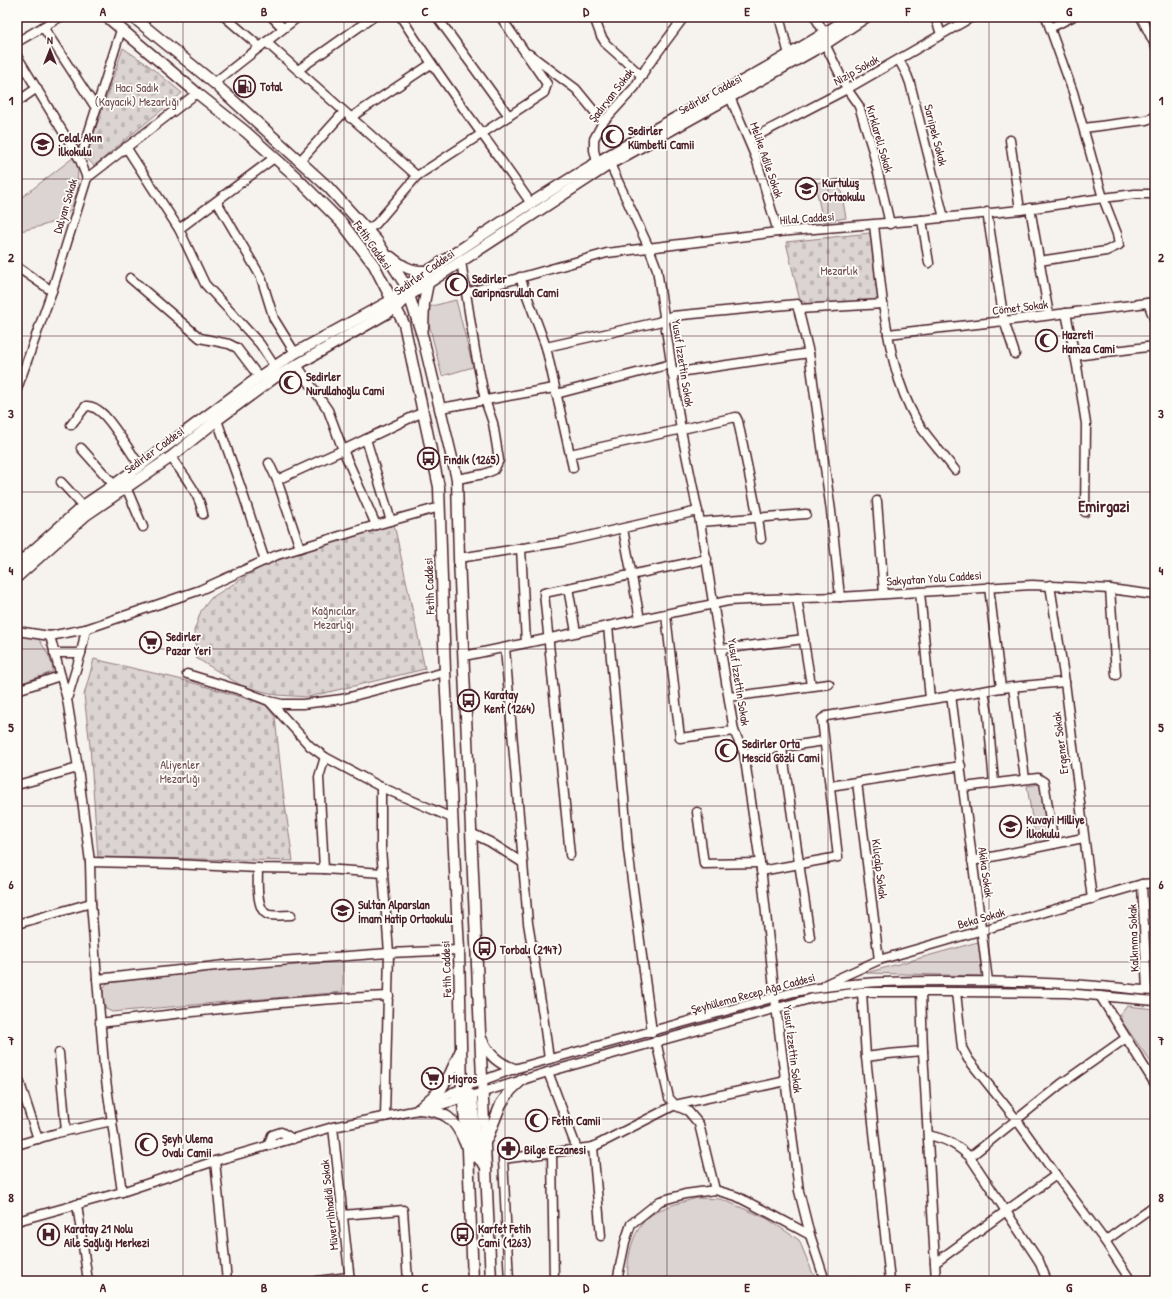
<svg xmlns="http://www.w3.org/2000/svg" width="1172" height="1298" font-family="'Patrick Hand',sans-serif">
<defs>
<pattern id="cemetery-stones" width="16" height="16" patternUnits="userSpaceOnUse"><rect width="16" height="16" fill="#dcd4d2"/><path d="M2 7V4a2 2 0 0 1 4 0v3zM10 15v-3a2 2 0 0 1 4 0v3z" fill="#beb6b4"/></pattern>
</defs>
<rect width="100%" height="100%" fill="#f6f3ef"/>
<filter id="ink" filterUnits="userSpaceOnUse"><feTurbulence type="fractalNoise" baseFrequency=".025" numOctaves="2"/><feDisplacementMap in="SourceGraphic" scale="8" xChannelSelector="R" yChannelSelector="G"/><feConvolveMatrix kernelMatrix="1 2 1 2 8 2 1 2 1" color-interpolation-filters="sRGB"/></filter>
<g filter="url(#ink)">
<g fill="#dcd4d2" stroke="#937a7e">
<path d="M74 157 78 167 77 188 79 191C73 196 75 205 70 211 57 225 34 227 17 232V201Z"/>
<path d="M839 179 846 218 823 222 815 183Z"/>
<path d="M456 300 473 367 442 376 427 316 428 307Z"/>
<path d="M35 634C41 642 55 662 52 672L17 685V642L23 636Z"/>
<path d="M1040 784 1043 810H1046L1051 841 1036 843 1027 786Z"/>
<path d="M974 943 979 944 983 972 980 976 866 973Z"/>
<path d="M343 961V992L112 1012 106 1009C103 1000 100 991 107 983L219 969 277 964Z"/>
<path d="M1127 1006 1155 1009V1068L1121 1020V1014Z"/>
<path d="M697 1198 721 1199 766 1218 799 1240 816 1281H628C626 1257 633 1224 656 1212 668 1205 684 1202 697 1198Z"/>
</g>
<g fill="url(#cemetery-stones)" stroke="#937a7e">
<path d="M123 48 148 65 182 93 94 166 86 157Z"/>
<path d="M870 233 878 301 807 306 805 302 800 301 786 242Z"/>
<path d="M394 524 425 669 308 697 277 695 242 686 196 658 194 631 201 611 211 598 259 568 286 557Z"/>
<path d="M94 659 183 680 265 704 275 717 283 791 293 861 98 857 90 746 84 695Z"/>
</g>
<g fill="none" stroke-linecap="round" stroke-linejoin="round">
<defs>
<g id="minor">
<path d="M225 17 260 47"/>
<path d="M272 17 283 28"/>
<path d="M401 17C441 81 488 140 530 202"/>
<path d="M437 17 509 116"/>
<path d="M594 17 601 36 606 44 642 76"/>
<path d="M684 17 646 68 635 87 603 122 594 139V150L597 162 610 164 649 248 657 269 681 430 700 522 734 731 744 753 762 876 775 998 799 1191 810 1235 825 1281"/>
<path d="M778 17 780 20 789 55"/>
<path d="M815 17 825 34"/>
<path d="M935 17 941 34"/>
<path d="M1141 17 1155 45"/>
<path d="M1152 17 1155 23"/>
<path d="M43 27 96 108"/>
<path d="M1050 28 1072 17"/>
<path d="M17 42 60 17"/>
<path d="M266 42 417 176"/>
<path d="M825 44 847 89 859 106 873 151 890 224"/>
<path d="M529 54 576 89 603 122"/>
<path d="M17 56 80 160"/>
<path d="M899 60 907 75 910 83 944 218"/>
<path d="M298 70 373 17"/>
<path d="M214 83 298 17"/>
<path d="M730 97 756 158 778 232"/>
<path d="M17 102 37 88"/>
<path d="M350 118 431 64"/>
<path d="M1084 128 1146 120 1155 117"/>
<path d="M749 140 847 89 972 17"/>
<path d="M1010 140 1020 210"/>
<path d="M126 147 179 229 205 284 260 344 275 367"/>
<path d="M300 161 344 112"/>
<path d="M87 178 197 93"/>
<path d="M217 202 261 277 274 319 295 353"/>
<path d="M1030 208 1049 315"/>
<path d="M987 212 1004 321 1015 354"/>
<path d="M922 220 929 263"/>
<path d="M874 225 883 304"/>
<path d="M179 229 274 158"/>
<path d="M366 230 376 224 417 176 544 93 547 84 502 19"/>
<path d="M1039 261 1106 251 1119 245 1117 234 1103 198 1073 92 1046 17"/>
<path d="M17 267 52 291"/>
<path d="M520 277 546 347 573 468"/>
<path d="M130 278 200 338 229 344 237 348 259 377"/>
<path d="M466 293 607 253 778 232 922 220 1020 210 1103 198 1135 194H1155"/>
<path d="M1148 303 1155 321"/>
<path d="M798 309 883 304C889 344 896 385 917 421 927 438 943 454 955 470"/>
<path d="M1066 313 1077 366 1086 424 1085 512"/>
<path d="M888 334 1004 321 1155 302"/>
<path d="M546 347 658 322 672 316 797 304 809 353 831 511 840 597"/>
<path d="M1075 356 1155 346"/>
<path d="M297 365 328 410 343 450 376 525"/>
<path d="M672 373 809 353"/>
<path d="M17 389 52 291 87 178 80 160 121 30"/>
<path d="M556 394 671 364"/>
<path d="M441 408 554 388"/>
<path d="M214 417 217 420 241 488 265 561"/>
<path d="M71 425 86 406C93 405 99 410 104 415 117 429 129 450 140 466"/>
<path d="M366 439 391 521"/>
<path d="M81 448 114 485"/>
<path d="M570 454 736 417 738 421 758 518 761 539"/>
<path d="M171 457C183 475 199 492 203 514"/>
<path d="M269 463 277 480 300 548"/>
<path d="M457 479 484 474 494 470 499 460 493 423 485 400 475 350 461 261"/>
<path d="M277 480 343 450 423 412"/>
<path d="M61 482 83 506"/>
<path d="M126 487 143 527"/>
<path d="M877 501 884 594"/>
<path d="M700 522 806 514"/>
<path d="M623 529 640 619"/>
<path d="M521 548 526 643"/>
<path d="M459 558 562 542 698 511"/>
<path d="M1050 585 1065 682 1092 899"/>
<path d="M989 587 1001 688"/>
<path d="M568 588 576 632"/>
<path d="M1110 589 1116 675"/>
<path d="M920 592 930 699"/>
<path d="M797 598 811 685"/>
<path d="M666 615 680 738 734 731"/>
<path d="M608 626 624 798 628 850 652 1032"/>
<path d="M86 629 81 653 67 699 78 768 90 862 91 903 104 1066 122 1192"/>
<path d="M17 631 50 636 86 629 200 590 277 555 376 525 440 507"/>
<path d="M50 636 67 699"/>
<path d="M505 648 528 923 543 1015 549 1059"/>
<path d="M721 649 804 639"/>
<path d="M54 653H81"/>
<path d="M464 656 728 601 766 599 840 597 1032 585 1110 589 1155 595"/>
<path d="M187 674 243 691 269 701 282 704H303L342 699 445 672"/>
<path d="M1013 687 1025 779"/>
<path d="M17 690 60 676"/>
<path d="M984 691 988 715 994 783"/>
<path d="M951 695 988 981"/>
<path d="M729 697 829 684"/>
<path d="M269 701 310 746 325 757 381 787 452 818"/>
<path d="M782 748 810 937"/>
<path d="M744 753 824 741"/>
<path d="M857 782 879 960"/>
<path d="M17 785 78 768"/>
<path d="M830 786 961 766"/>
<path d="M381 787V848L389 953 385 1117"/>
<path d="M964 787 1038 778 1044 782 1054 844"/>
<path d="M697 812 704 864 760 863"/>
<path d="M471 833 490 842 523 863"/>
<path d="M570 855 544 593 707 559"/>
<path d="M972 861 1083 838"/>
<path d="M90 862 174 864 258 868 324 869 383 873"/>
<path d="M258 868C258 880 255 911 269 915 275 916 284 915 291 915"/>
<path d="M324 869 319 777 325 757"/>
<path d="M761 871 838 857 822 719 827 716 1001 688 1065 682"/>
<path d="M1142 884 1147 990"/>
<path d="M17 924 91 903"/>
<path d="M97 979 225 965 389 953 459 950"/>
<path d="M826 984 879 960 1142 884 1155 883"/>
<path d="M862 992 866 1057 890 1281"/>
<path d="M921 992 923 1051 936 1281"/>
<path d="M956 992 962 1048 968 1059 1016 1119 1056 1175 1105 1241 1131 1281"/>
<path d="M1100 996 1155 1084"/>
<path d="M100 1023C196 1011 292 1000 389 996"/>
<path d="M656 1041 669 1098 676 1106 688 1111 699 1124 715 1190"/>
<path d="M59 1053 66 1131"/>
<path d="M866 1057 888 1054 923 1051"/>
<path d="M548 1072 577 1149"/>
<path d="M17 1074 38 1139"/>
<path d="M429 1104 462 1088 514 1069 794 992C846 982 891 981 943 981 994 981 1046 982 1098 986 1117 987 1136 990 1155 991"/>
<path d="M333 1127 350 1281"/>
<path d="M928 1135C946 1139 956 1144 970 1157L1039 1261 1047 1281"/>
<path d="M17 1145 57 1133 112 1121"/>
<path d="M268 1146 272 1135 281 1132 293 1139"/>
<path d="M593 1147 601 1236"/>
<path d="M552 1153 554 1281"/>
<path d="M970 1157 1061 1084 1126 1038"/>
<path d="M215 1161 227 1281"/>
<path d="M77 1204 88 1281"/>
<path d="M342 1215 403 1210 408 1281"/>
<path d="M17 1221 122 1192 215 1161 333 1127 438 1106 548 1072 813 998 862 992H956L1066 993 1155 1001"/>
<path d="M1105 1241 1155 1205"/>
<path d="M935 1263 1006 1211 1056 1175"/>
<path d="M317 1281 349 1277"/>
<path d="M509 1281 503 1159 593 1147 675 1105 786 1081"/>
<path d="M617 1281 625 1242 631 1224 660 1201 685 1194 715 1190 736 1196 771 1214 810 1235"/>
<path d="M848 1281H851"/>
</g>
<g id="major">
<path d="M107 17 197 93 246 132 294 175 342 223 374 265 404 324 439 487 445 672 459 950 462 1092 468 1150 473 1281"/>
<path d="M133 17 214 83 328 187 377 241 406 286 423 338 457 479 459 558 491 1281"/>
<path d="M391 257C402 266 414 274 429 270"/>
<path d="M423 328 424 303 428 283"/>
<path d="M17 565 83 506 114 485 259 377 295 353 392 300 406 286C469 244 531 201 596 163 680 113 768 71 850 17"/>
<path d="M17 577 86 515 171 457 217 420 274 378 396 308 410 295 428 283 610 164 825 44 866 17"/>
<path d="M482 1040C489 1055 498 1063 514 1069"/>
<path d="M453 1093H468L472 1096 477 1157 486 1166"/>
<path d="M419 1109 441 1089 450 1074 460 1052"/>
<path d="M419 1109C445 1111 455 1118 465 1143"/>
<path d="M487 1139 501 1104 511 1090 523 1079"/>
</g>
</defs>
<use href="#minor" stroke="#4a1f2b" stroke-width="11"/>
<use href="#major" stroke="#4a1f2b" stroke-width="13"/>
<use href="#minor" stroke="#fdfcf7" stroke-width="8"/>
<use href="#major" stroke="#fdfcf7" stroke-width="10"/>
</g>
</g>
<path fill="none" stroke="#4a1f2b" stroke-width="1" stroke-opacity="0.55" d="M183 17V1281M344 17V1281M505 17V1281M667 17V1281M828 17V1281M989 17V1281M17 179H1155M17 336H1155M17 492H1155M17 649H1155M17 806H1155M17 962H1155M17 1119H1155"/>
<defs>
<symbol id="fuel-ring" viewBox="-11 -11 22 22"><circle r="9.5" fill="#fdfcf7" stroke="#4a1f2b" stroke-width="1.5"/><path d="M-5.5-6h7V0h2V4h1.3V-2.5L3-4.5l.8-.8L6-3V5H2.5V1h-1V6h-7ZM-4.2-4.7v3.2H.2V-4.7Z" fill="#4a1f2b"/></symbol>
<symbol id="mosque-ring" viewBox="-11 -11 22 22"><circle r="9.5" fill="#fdfcf7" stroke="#4a1f2b" stroke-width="1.5"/><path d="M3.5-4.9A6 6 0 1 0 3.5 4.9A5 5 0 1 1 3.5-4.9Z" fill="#4a1f2b"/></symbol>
<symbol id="school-ring" viewBox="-11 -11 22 22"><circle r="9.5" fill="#fdfcf7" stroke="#4a1f2b" stroke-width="1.5"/><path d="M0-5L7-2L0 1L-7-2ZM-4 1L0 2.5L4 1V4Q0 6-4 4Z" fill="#4a1f2b"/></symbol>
<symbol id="bus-ring" viewBox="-11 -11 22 22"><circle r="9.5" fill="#fdfcf7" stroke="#4a1f2b" stroke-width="1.5"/><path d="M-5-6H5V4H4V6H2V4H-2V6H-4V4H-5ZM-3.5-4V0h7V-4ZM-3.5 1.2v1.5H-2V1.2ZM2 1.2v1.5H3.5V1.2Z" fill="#4a1f2b"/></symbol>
<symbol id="supermarket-ring" viewBox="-11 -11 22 22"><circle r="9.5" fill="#fdfcf7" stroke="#4a1f2b" stroke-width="1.5"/><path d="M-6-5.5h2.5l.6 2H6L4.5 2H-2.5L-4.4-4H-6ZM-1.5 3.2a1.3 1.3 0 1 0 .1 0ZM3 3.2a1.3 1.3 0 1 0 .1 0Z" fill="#4a1f2b"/></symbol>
<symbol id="pharmacy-ring" viewBox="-11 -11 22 22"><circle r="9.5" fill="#fdfcf7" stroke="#4a1f2b" stroke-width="1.5"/><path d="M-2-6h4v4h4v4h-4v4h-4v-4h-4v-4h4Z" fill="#4a1f2b"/></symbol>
<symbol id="hospital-ring" viewBox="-11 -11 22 22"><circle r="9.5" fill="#fdfcf7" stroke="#4a1f2b" stroke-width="1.5"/><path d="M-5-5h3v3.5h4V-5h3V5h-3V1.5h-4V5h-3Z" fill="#4a1f2b"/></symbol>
</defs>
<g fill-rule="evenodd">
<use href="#fuel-ring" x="232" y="74" width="25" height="25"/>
<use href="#mosque-ring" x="600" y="124" width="25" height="25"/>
<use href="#school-ring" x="30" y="132" width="25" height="25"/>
<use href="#school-ring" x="794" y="176" width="25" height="25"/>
<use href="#mosque-ring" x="444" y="272" width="25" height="25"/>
<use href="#mosque-ring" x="1034" y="328" width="25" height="25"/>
<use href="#mosque-ring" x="278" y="370" width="25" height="25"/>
<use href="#bus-ring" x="416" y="446" width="25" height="25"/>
<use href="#supermarket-ring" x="138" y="630" width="25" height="25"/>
<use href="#bus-ring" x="456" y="688" width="25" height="25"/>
<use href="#mosque-ring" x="714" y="738" width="25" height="25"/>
<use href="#school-ring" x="998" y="814" width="25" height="25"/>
<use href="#school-ring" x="330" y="898" width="25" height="25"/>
<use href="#bus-ring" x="472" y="936" width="25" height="25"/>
<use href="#supermarket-ring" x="420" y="1066" width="25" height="25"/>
<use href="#mosque-ring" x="524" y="1108" width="25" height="25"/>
<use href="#mosque-ring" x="134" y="1132" width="25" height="25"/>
<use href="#pharmacy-ring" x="496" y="1136" width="25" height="25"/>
<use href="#hospital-ring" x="36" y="1222" width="25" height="25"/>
<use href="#bus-ring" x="450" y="1222" width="25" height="25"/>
</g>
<g text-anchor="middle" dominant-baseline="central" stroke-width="3.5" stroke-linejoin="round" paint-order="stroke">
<g font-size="12" fill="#4a1f2b" stroke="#fdfcf7">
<text transform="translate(856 70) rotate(-29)">Nizip Sokak</text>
<text transform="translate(710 94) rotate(-29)">Sedirler Caddesi</text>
<text transform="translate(611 95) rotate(-52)">Şadırvan Sokak</text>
<text transform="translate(936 135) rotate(76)">Sarıipek Sokak</text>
<text transform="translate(880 139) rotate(74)">Kırklareli Sokak</text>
<text transform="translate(767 160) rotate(71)">Melike Adile Sokak</text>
<text transform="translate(65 206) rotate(-73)">Dalyan Sokak</text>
<text transform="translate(807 218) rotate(-4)">Hilal Caddesi</text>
<text transform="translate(373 245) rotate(55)">Fetih Caddesi</text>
<text transform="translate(424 272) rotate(-35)">Sedirler Caddesi</text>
<text transform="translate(1020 307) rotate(-7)">Cömet Sokak</text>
<text transform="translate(683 363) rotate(81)">Yusuf İzzettin Sokak</text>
<text transform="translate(154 450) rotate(-36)">Sedirler Caddesi</text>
<text transform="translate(934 578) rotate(-4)">Sakyatan Yolu Caddesi</text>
<text transform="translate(429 586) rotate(-92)">Fetih Caddesi</text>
<text transform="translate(739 682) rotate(81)">Yusuf İzzettin Sokak</text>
<text transform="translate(1060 743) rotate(-97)">Ergener Sokak</text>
<text transform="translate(880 869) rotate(83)">Kılıçalp Sokak</text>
<text transform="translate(986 872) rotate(82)">Akika Sokak</text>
<text transform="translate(981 918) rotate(-16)">Beka Sokak</text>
<text transform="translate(1133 938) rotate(-92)">Kalkınma Sokak</text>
<text transform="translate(446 969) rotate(-92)">Fetih Caddesi</text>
<text transform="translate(753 993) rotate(-15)">Şeyhülema Recep Ağa Caddesi</text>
<text transform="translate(793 1049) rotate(83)">Yusuf İzzettin Sokak</text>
<text transform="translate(329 1205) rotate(-96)">Müverrihhadidi Sokak</text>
</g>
<g font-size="12" font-weight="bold" fill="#4a1f2b" stroke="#fdfcf7" text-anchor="start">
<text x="260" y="86">Total</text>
<text x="628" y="130">Sedirler<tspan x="628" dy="14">Kümbetli Camii</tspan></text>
<text x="58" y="137">Celal Akın<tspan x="58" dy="14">İlkokulu</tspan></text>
<text x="822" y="182">Kurtuluş<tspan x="822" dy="14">Ortaokulu</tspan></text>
<text x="472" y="278">Sedirler<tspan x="472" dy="14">Garipnasrullah Cami</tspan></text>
<text x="1062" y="334">Hazreti<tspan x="1062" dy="14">Hamza Cami</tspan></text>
<text x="306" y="376">Sedirler<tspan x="306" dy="14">Nurullahoğlu Cami</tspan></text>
<text x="444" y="459">Fındık (1265)</text>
<text x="166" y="636">Sedirler<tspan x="166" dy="14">Pazar Yeri</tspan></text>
<text x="484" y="694">Karatay<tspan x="484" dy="14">Kent (1264)</tspan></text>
<text x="742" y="743">Sedirler Orta<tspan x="742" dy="14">Mescid Gözli Cami</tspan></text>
<text x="1026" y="819">Kuvayi Milliye<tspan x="1026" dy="14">İlkokulu</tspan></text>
<text x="358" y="904">Sultan Alparslan<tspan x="358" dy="14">İmam Hatip Ortaokulu</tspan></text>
<text x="500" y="949">Torbalı (2147)</text>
<text x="448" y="1078">Migros</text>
<text x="552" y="1120">Fetih Camii</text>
<text x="162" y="1138">Şeyh Ulema<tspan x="162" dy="14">Ovalı Camii</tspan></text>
<text x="524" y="1149">Bilge Eczanesi</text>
<text x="64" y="1228">Karatay 21 Nolu<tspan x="64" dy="14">Aile Sağlığı Merkezi</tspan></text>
<text x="478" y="1228">Karfet Fetih<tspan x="478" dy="14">Cami (1263)</tspan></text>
</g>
<g font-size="12" fill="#6e4c55" stroke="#fdfcf7">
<text x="137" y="87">Hacı Sadık<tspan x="137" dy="14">(Kayacık) Mezarlığı</tspan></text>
<text x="839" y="270">Mezarlık</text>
<text x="334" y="610">Kağnıcılar<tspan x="334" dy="14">Mezarlığı</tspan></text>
<text x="180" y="764">Aliyenler<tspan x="180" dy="14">Mezarlığı</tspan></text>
</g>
<g font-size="16" font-weight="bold" fill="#4a1f2b" stroke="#fdfcf7">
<text x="1104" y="506">Emirgazi</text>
</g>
</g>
<rect width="1172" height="1298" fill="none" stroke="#fdfcf7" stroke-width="44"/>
<g transform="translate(50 50)" stroke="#fdfcf7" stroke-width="3" paint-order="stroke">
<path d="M0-3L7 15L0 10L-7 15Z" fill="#4a1f2b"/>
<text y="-6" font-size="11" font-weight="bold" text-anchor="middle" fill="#4a1f2b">N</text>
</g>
<rect x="22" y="22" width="1128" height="1254" fill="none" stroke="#4a1f2b" stroke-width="1.5"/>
<g font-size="13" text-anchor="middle" font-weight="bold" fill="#4a1f2b">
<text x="103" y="16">A</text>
<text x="264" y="16">B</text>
<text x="425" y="16">C</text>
<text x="586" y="16">D</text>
<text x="747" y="16">E</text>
<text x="908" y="16">F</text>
<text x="1069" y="16">G</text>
<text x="11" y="105">1</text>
<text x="1161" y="105">1</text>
<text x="11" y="262">2</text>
<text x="1161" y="262">2</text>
<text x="11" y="418">3</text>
<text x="1161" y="418">3</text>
<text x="11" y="575">4</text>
<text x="1161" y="575">4</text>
<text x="11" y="732">5</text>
<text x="1161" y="732">5</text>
<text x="11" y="889">6</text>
<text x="1161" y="889">6</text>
<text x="11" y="1045">7</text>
<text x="1161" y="1045">7</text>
<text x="11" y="1202">8</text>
<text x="1161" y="1202">8</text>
<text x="103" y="1292">A</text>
<text x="264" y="1292">B</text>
<text x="425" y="1292">C</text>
<text x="586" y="1292">D</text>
<text x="747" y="1292">E</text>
<text x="908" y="1292">F</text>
<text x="1069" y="1292">G</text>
</g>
</svg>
